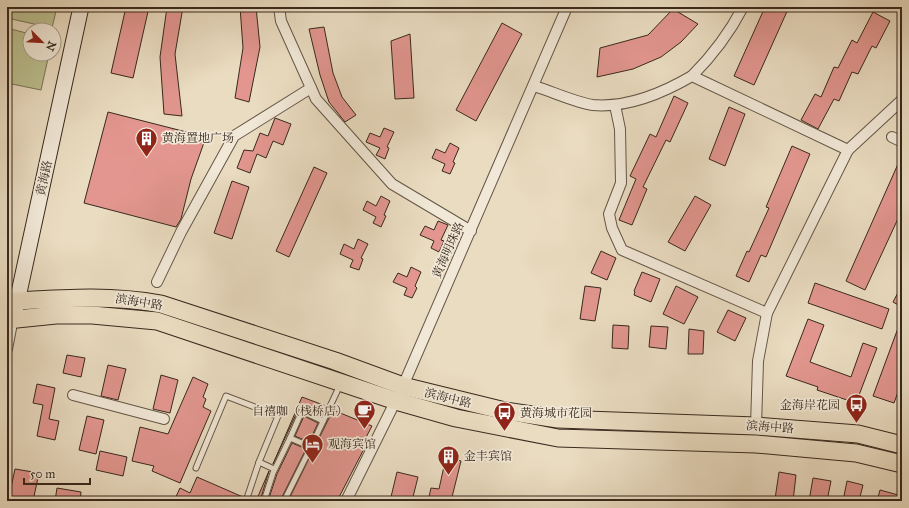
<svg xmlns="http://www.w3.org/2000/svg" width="909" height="508" font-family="'IM FELL Great Primer','Noto Serif SC',serif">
<rect width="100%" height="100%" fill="#eadcc1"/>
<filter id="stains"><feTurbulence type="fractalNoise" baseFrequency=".005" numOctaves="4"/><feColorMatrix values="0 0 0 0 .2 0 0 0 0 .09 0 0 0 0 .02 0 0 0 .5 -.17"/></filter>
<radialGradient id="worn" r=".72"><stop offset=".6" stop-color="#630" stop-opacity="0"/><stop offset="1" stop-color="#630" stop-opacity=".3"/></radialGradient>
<g fill="#bcbf8f" stroke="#7a7456">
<path d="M7 7H57L52 28 7 18Z"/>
<path d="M7 28 30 34V54H49L41 90 7 83Z"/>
</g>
<g fill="#e2968f" stroke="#38291e">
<path d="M126 7H149L133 78 111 73Z"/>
<path d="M167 7H183L175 54 182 116 164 114 160 57Z"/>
<path d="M240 7H256L260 47 249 102 235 98 243 48Z"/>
<path d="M765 7H789L754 85 734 76Z"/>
<path d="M673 9 698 24 681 42 661 57 633 69 597 77 600 48 648 35Z"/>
<path d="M873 12 890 21 876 48 872 46 858 74 852 72 839 101 834 99 818 129 801 120 815 94 821 97 834 67 838 68 852 40 857 43Z"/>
<path d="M502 23 522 34 476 121 456 110Z"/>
<path d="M324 27 333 73 342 97 356 115 345 122 329 102 320 75 309 29Z"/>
<path d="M410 34 414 98 395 99 391 41Z"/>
<path d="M674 96 688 103 670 142 666 140 643 187 647 189 632 225 619 220 636 179 630 176 650 134 656 137Z"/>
<path d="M729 107 745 114 725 166 709 159Z"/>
<path d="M108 112 206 137 191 179 181 219 176 227 84 203Z"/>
<path d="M275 118 291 124 283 145 273 141 266 158 257 154 250 173 237 168 244 150 253 151 260 133 268 136Z"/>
<path d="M384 128 394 132 387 147 389 148 385 159 376 155 380 148 366 142 370 133 380 137Z"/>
<path d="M450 143 459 148 453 162 455 163 450 174 442 171 445 164 432 158 436 149 445 153Z"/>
<path d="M792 146 810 154 766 257 761 255 749 282 736 276 747 251 749 252 769 208 766 207Z"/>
<path d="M902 155V210L865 290 846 281Z"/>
<path d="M314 167 327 173 289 257 276 251Z"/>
<path d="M232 181 249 187 232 239 214 233Z"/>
<path d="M381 196 390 201 384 215 386 216 381 227 373 223 376 217 363 210 367 201 376 206Z"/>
<path d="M695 196 711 205 685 251 668 242Z"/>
<path d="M438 221 448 225 441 240 444 241 439 252 431 248 434 241 420 235 425 226 434 230Z"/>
<path d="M358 239 368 244 361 258 363 259 359 270 350 267 353 260 340 254 344 244 354 249Z"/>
<path d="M601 251 616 258 607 280 591 273Z"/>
<path d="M411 267 421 272 415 286 417 288 412 298 404 295 407 288 393 282 398 273 407 277Z"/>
<path d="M642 272 660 279 651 302 634 295 635 292 634 291Z"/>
<path d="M815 283 889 309 882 329 808 303Z"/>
<path d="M902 285V307L893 302Z"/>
<path d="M585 286 601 288 595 321 580 319Z"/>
<path d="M676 286 698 297 684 324 663 314Z"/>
<path d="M728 310 746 318 735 341 717 332Z"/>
<path d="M808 319 824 325 810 362 851 377 863 343 877 348 856 403 817 390 818 387 786 376Z"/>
<path d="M901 320 902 381 894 403 873 396Z"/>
<path d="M613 325 629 326 628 349 612 348Z"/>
<path d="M651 326 668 327 666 349 649 347Z"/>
<path d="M689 329 704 331 703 354H688Z"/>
<path d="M67 355 85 358 81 377 63 373Z"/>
<path d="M108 365 126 369 118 400 101 396Z"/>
<path d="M161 375 178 380 170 413 153 409Z"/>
<path d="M193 377 208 384 203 397 206 399 203 407 211 411 180 483 152 471 154 466 132 461 140 427 168 434Z"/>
<path d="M37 384 55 388 49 419 59 421 55 440 37 436 43 405 33 403Z"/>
<path d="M302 397 326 406 321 416 304 407 299 408 273 464Z"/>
<path d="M333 410 372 426 363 443 366 445 337 501H288Z"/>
<path d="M87 416 104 420 96 454 79 450Z"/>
<path d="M304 416 318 423 309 442 295 436Z"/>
<path d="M292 443 306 449 280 501H268L277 474Z"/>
<path d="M100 451 127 457 123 476 96 470Z"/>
<path d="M446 457 461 461 451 501H428L431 488 439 489Z"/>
<path d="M15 469 39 473 33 501H8Z"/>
<path d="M269 471 260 501H256Z"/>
<path d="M397 472 418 477 412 501H390Z"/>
<path d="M779 472 796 475 793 501 775 499Z"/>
<path d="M197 477 243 497 242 501H174L180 488 190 493Z"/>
<path d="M813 478 831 481 827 501H809Z"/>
<path d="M847 481 863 485 859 501H843Z"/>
<path d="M57 488 81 492 80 501H55Z"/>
<path d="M880 490 902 496V501H877Z"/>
</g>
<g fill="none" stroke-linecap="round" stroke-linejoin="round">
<defs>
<g id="service">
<path d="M290 438 302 411 323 421"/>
<path d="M196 468 226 396 278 416 259 462 274 469"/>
<path d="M246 501 259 462"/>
<path d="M264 501 273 473 290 438 311 447"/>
<path d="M284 501 311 447 340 385"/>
</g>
<g id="minor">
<path d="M279 7 281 21 316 99 392 184 471 231"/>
<path d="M692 76C712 56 730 32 743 7"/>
<path d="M534 86C551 91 577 103 593 105 628 108 663 93 692 76L848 150"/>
<path d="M615 105 620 129 621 183 609 214 612 228 622 250 767 313"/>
<path d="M892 137 902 142"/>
<path d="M157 282 181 232 234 136 311 88"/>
<path d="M7 349 13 318"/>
<path d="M73 395 164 419"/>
<path d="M756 426 758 361 767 313 848 150 902 100"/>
<path d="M346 501 403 386 567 7"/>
</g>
<path id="secondary" d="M15 311 81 7"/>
<g id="primary">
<path d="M7 305 17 301C68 298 111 295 161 304L335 361 403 386 505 411 558 419 756 426 858 434 902 445"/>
<path d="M7 320 56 315H92L157 321 396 401 456 418 558 438 756 444 856 453 902 464"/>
</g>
</defs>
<use href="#service" stroke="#645647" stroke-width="7"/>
<use href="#minor" stroke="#645647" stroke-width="12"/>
<use href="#secondary" stroke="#38291e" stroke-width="17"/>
<use href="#primary" stroke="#38291e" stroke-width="19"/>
<use href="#service" stroke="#f1e8d7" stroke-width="5"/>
<use href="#minor" stroke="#f1e8d7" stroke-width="10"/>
<use href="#secondary" stroke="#f1e8d7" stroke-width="15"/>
<use href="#primary" stroke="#eadcc1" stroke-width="17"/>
</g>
<defs>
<symbol id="building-pin" viewBox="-11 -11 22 30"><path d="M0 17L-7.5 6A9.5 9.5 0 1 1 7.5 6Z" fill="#8f2418" stroke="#f1e8d7"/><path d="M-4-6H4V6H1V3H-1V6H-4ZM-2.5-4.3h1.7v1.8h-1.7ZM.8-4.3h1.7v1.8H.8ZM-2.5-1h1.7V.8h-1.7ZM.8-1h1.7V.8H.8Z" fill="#fff"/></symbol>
<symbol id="bus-pin" viewBox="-11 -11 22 30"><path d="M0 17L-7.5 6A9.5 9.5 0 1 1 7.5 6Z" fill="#8f2418" stroke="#f1e8d7"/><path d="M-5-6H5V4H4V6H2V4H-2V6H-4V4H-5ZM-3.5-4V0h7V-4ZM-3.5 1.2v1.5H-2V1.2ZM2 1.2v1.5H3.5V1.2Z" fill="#fff"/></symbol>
<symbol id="cafe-pin" viewBox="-11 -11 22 30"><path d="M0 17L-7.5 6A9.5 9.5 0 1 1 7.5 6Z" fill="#8f2418" stroke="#f1e8d7"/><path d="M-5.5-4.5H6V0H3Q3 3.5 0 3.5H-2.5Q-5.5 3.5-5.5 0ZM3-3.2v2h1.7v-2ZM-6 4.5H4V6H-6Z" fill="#fff"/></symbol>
<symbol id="hotel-pin" viewBox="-11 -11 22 30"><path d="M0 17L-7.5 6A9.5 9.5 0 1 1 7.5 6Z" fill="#8f2418" stroke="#f1e8d7"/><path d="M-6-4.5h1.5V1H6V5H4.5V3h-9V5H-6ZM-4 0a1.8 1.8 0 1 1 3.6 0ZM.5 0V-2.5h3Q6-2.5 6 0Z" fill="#fff"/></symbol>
</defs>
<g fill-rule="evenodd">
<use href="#building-pin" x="134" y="126" width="25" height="34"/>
<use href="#bus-pin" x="844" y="392" width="25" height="34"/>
<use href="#cafe-pin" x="352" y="398" width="25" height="34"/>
<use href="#bus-pin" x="492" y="400" width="25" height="34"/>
<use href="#hotel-pin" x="300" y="432" width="25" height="34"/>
<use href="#building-pin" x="436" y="444" width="25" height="34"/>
</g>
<g text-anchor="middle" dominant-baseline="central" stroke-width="3.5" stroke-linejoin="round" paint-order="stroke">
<g font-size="12" fill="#38291e" stroke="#f1e8d7" text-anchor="start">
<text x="162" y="138">黄海置地广场</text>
<text x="840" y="405" text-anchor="end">金海岸花园</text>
<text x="348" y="411" text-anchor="end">自禧咖（栈桥店）</text>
<text x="520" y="413">黄海城市花园</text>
<text x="328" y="444">观海宾馆</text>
<text x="464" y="456">金丰宾馆</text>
</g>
<g font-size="12" fill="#38291e" stroke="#f1e8d7">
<text transform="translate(44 178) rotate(-78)">黄海路</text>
<text transform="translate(448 250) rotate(-66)">黄海明珠路</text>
<text transform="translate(139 302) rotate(9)">滨海中路</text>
<text transform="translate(448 398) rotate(14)">滨海中路</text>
<text transform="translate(770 427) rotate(4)">滨海中路</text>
</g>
</g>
<rect width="909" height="508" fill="none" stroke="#eadcc1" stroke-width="24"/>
<rect x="8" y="8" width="893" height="492" fill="none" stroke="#38291e" stroke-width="2"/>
<rect x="12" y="12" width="885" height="484" fill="none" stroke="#38291e"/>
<g transform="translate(42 42) rotate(114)"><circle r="19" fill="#f1e8d7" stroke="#a79c8d"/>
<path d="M0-3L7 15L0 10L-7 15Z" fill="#8f2418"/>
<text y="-6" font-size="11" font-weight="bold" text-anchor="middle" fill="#38291e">N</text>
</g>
<path d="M24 478v6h66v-6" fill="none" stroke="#38291e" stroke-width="2"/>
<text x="30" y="478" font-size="12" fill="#38291e" stroke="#f1e8d7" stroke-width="3" paint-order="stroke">50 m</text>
<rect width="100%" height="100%" filter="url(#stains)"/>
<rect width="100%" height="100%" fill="url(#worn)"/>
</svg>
